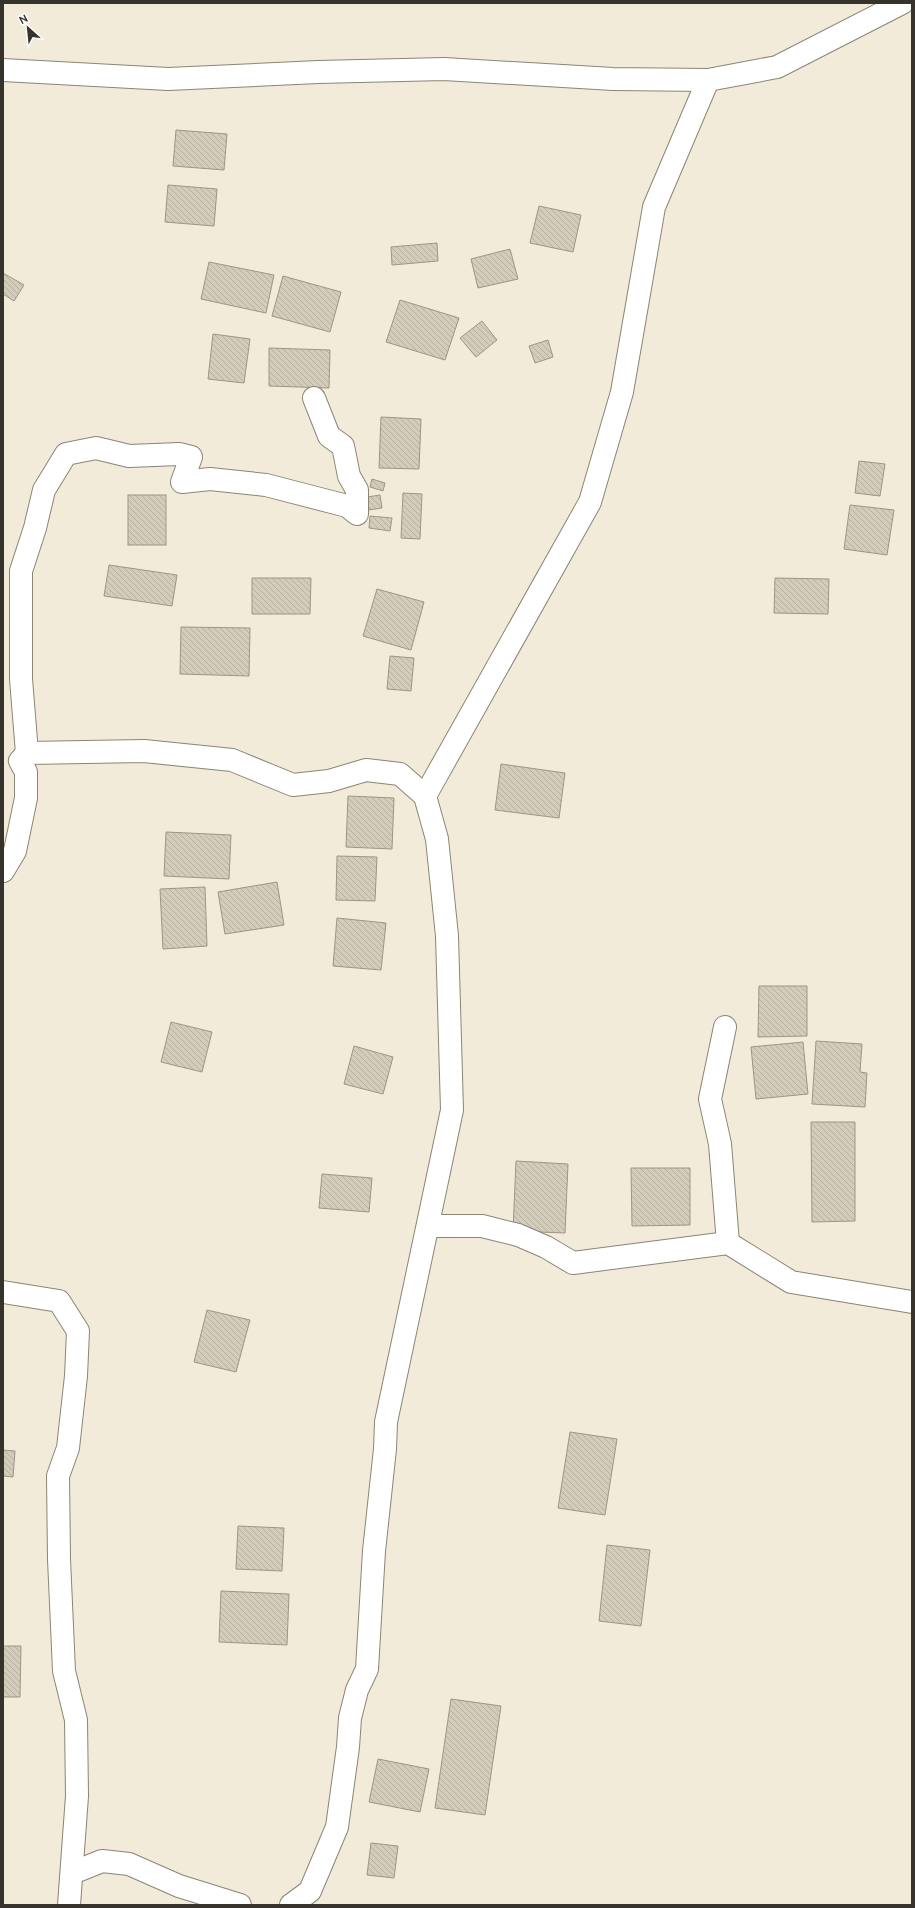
<svg xmlns="http://www.w3.org/2000/svg" width="915" height="1908" font-family="Ubuntu,sans-serif">
<defs>
<pattern id="building-back-hatch" width="6" height="6" patternUnits="userSpaceOnUse"><rect width="6" height="6" fill="#d3ccba"/><path d="M-1 5l2 2M0 0l6 6M5-1l2 2" fill="none" stroke="#b6b0a0"/></pattern>
</defs>
<rect width="100%" height="100%" fill="#f2ebd9"/>
<g fill="url(#building-back-hatch)" stroke="#9d9686">
<path d="M176 130 227 134 224 170 173 166Z"/>
<path d="M168 185 217 189 214 226 165 222Z"/>
<path d="M539 206 581 215 573 252 530 243Z"/>
<path d="M437 243 438 261 392 265 391 247Z"/>
<path d="M510 249 518 279 478 288 471 259Z"/>
<path d="M209 262 274 275 266 313 201 299Z"/>
<path d="M3 273 24 285 14 301 3 294Z"/>
<path d="M283 276 341 292 330 332 272 316Z"/>
<path d="M400 300 459 318 445 360 386 342Z"/>
<path d="M482 321 497 340 476 357 460 338Z"/>
<path d="M213 334 250 339 244 383 208 379Z"/>
<path d="M548 340 553 357 535 363 529 346Z"/>
<path d="M269 348 330 350 329 388 269 386Z"/>
<path d="M381 417 421 419 419 469 379 468Z"/>
<path d="M859 461 885 464 880 496 855 493Z"/>
<path d="M372 479 385 483 383 491 370 487Z"/>
<path d="M403 493 422 494 420 539 401 538Z"/>
<rect x="128" y="495" width="38" height="50"/>
<path d="M380 495 382 508 369 510 367 497Z"/>
<path d="M850 505 894 510 887 555 844 549Z"/>
<path d="M370 516 392 518 390 531 369 528Z"/>
<path d="M109 565 177 575 172 606 104 596Z"/>
<path d="M252 578H311L310 614H252Z"/>
<path d="M775 578 829 579 828 614 774 613Z"/>
<path d="M377 589 424 602 411 650 363 636Z"/>
<path d="M181 627 250 628 249 676 180 674Z"/>
<path d="M390 656 414 658 411 691 387 689Z"/>
<path d="M501 764 565 773 559 818 495 810Z"/>
<path d="M348 796 394 798 392 849 346 847Z"/>
<path d="M166 832 231 835 229 879 164 876Z"/>
<path d="M337 856 377 857 375 901 336 900Z"/>
<path d="M277 882 284 925 225 934 218 892Z"/>
<path d="M205 887 207 946 163 949 160 889Z"/>
<path d="M337 918 386 923 381 970 333 966Z"/>
<path d="M759 986H807V1036L758 1037Z"/>
<path d="M171 1022 212 1032 202 1072 161 1062Z"/>
<path d="M816 1041 862 1044 860 1072 867 1073 865 1107 812 1104Z"/>
<path d="M803 1042 808 1094 756 1099 751 1047Z"/>
<path d="M354 1046 393 1057 383 1094 344 1084Z"/>
<path d="M811 1122H855V1221L812 1222Z"/>
<path d="M516 1161 568 1164 565 1233 513 1231Z"/>
<path d="M631 1168H690V1225L632 1226Z"/>
<path d="M322 1174 372 1178 369 1212 319 1208Z"/>
<path d="M207 1310 250 1320 236 1372 194 1362Z"/>
<path d="M570 1432 617 1439 605 1515 558 1508Z"/>
<path d="M3 1450 15 1451 13 1477 3 1476Z"/>
<path d="M238 1526 284 1528 282 1571 236 1569Z"/>
<path d="M607 1545 650 1550 641 1626 599 1621Z"/>
<path d="M221 1591 289 1594 287 1645 219 1642Z"/>
<path d="M3 1646H21L20 1697H3Z"/>
<path d="M451 1699 501 1706 485 1815 435 1808Z"/>
<path d="M378 1759 429 1769 420 1812 369 1802Z"/>
<path d="M371 1843 398 1846 394 1878 367 1875Z"/>
</g>
<g fill="none" stroke-linecap="round" stroke-linejoin="round">
<defs>
<g id="minor">
<path d="M3 70 168 79 318 72 444 69 613 79 708 80 777 67 902 3"/>
<path d="M27 753 21 679V571L35 528 44 490 66 454 96 448 129 456 179 454 191 457 182 482 210 479 266 485 347 506 357 514V490L349 476 343 446 329 436 314 398"/>
<path d="M425 796 590 502 622 392 654 207 708 80"/>
<path d="M3 871 15 851 26 798V772L20 761 27 753 144 751 232 760 293 785 329 781 366 770 400 774 425 796 437 839 447 936 452 1110 386 1422 385 1449 374 1551 367 1669 357 1690 350 1718 348 1747 337 1827 310 1891 291 1905"/>
<path d="M725 1027 710 1099 720 1144 728 1243"/>
<path d="M428 1226H482L518 1235 546 1247 573 1263 728 1243 791 1282 912 1302"/>
<path d="M3 1292 59 1301 78 1331 76 1376 68 1448 58 1476 59 1559 64 1671 76 1720 77 1796 69 1905"/>
<path d="M72 1873 102 1861 129 1864 179 1886 240 1905"/>
</g>
</defs>
<use href="#minor" stroke="#8b8574" stroke-width="24"/>
<use href="#minor" stroke="#fff" stroke-width="22"/>
</g>
<rect width="915" height="1908" fill="none" stroke="#36332c" stroke-width="8"/>
<g transform="translate(28 28) rotate(333)" stroke="#ffffff" stroke-width="3" paint-order="stroke">
<path d="M0-3L7 15L0 10L-7 15Z" fill="#36332c"/>
<text y="-6" font-size="11" font-weight="bold" text-anchor="middle" fill="#36332c">N</text>
</g>
</svg>
